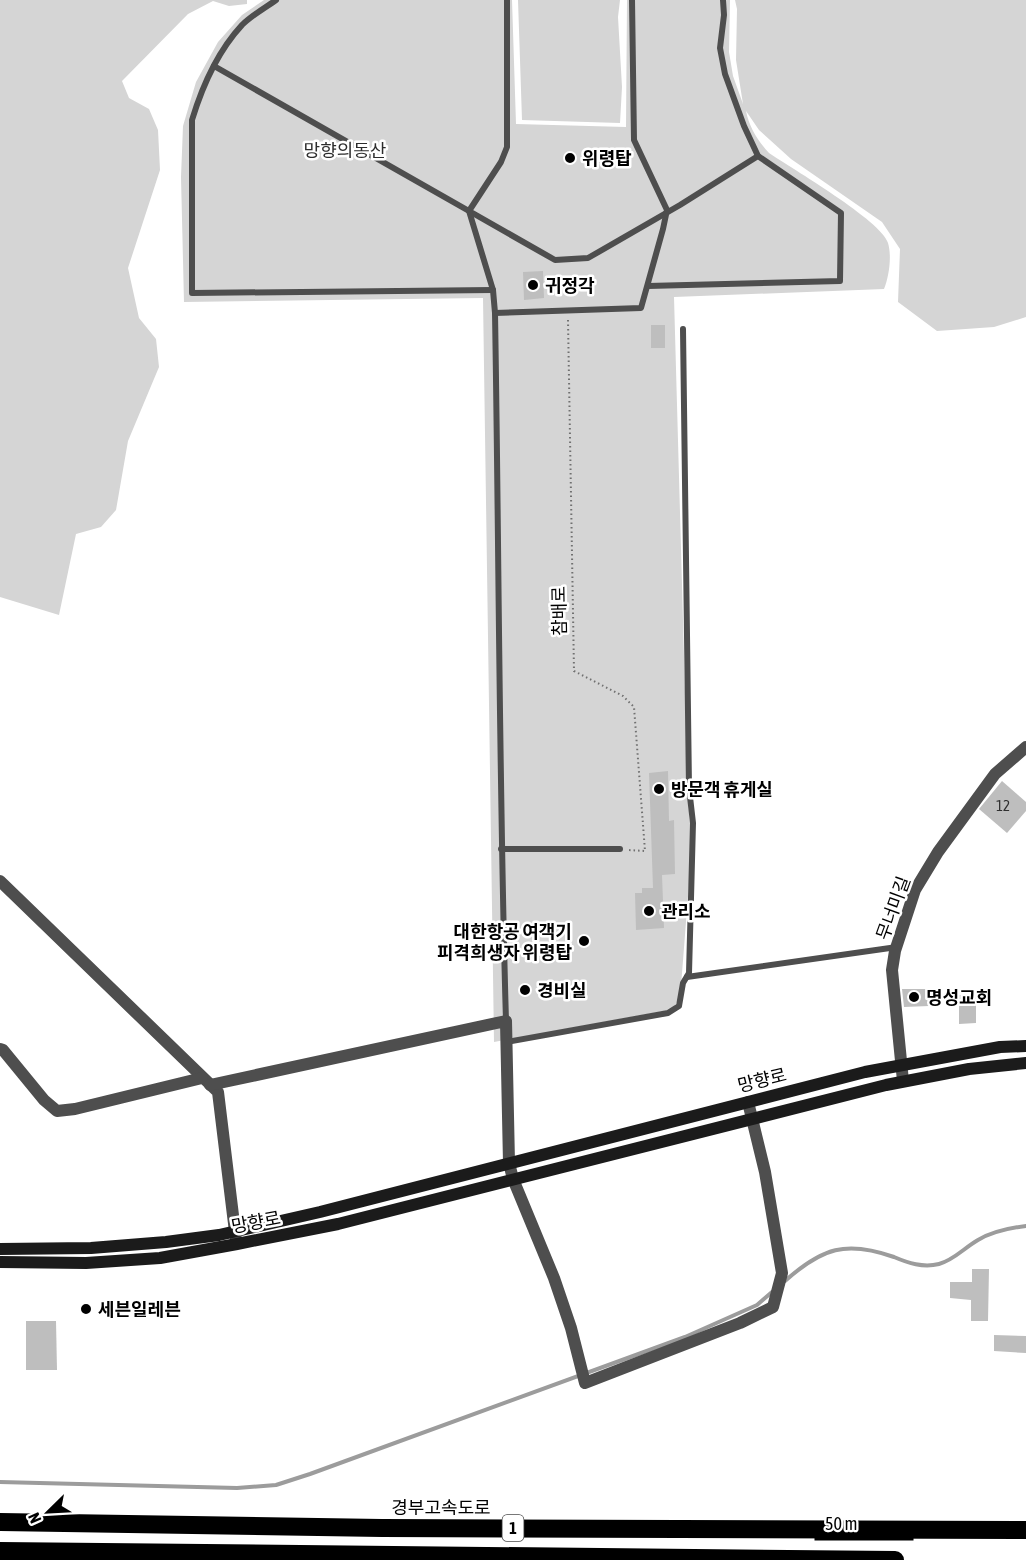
<svg xmlns="http://www.w3.org/2000/svg" width="1026" height="1560" font-family="'Asap Condensed','Noto Sans KR',sans-serif">
<rect width="100%" height="100%" fill="#fff"/>
<g fill="#d5d5d5">
<path d="M0 0H247V4L229 6 213 1 188 14 122 81 129 98 149 109 158 130 160 170 128 268 139 318 156 339 159 367 128 441 116 510 101 527 76 534 59 615 0 597Z"/>
<path d="M264 0H512L516 124 626 127 627 0H730L729 52 733 76 743 104 736 60 737 9 735 0H1026V317L994 327 937 331 898 302 900 249 882 222 791 159 759 130 746 111C749 127 758 141 769 153 791 168 882 221 888 243 892 256 889 277 884 289L674 297 688 800 692 845 681 986C679 996 679 1005 669 1010L494 1042 483 298 184 302 181 177 183 126 196 82 218 42 242 15Z"/>
<path d="M518 0H620L618 17 622 87 620 123 522 120Z"/>
</g>
<g fill="none" stroke-linecap="round" stroke-linejoin="round">
<g stroke="#9c9c9c" stroke-width="4">
<path d="M785 1281C822 1248 846 1240 894 1257 908 1263 923 1268 939 1264 954 1260 964 1248 978 1240 993 1231 1009 1228 1026 1226"/>
<path d="M0 1482 237 1488 276 1485 310 1474 685 1337 757 1305 772 1292"/>
</g>
</g>
<g fill="#bebebe">
<path d="M543 271 544 298 524 300 523 272Z"/>
<rect x="651" y="325" width="14" height="23"/>
<path d="M668 771 669 821 674 820 675 874 662 875 664 928 636 930 635 893H642V888H653L649 773Z"/>
<path d="M1002 781 1026 802V811L1007 833 979 809Z"/>
<path d="M902 989H929V1006L904 1007Z"/>
<path d="M959 995H976V1023L959 1024Z"/>
<path d="M972 1269H989L988 1321H971V1300L950 1298V1282H972Z"/>
<path d="M26 1321H56L57 1370H26Z"/>
<path d="M994 1335 1026 1336V1353L994 1351Z"/>
</g>
<g fill="none" stroke-linecap="round" stroke-linejoin="round">
<path stroke="#707070" stroke-width="2" stroke-dasharray="1.5 3" stroke-linecap="butt" d="M568 320 574 671 623 696 634 707 645 851 628 850"/>
<g stroke="#4e4e4e" stroke-width="6">
<path d="M276 0C265 8 252 15 242 25 218 51 202 87 192 120V293L493 290"/>
<path d="M507 0V147L501 162 469 211 555 260 588 258 680 205 758 156"/>
<path d="M214 66 469 211 493 290 495 313C499 549 499 785 506 1021"/>
<path d="M648 286 840 281 841 213 758 156 744 126 725 74 720 48 724 15 723 0"/>
<path d="M495 313 641 308 663 229 667 210 634 140 632 0"/>
<path d="M501 849H620"/>
<path d="M687 977 897 947"/>
<path d="M507 1042 668 1013 679 1006 683 983 689 973 693 823 689 788 683 329"/>
</g>
<g stroke="#4e4e4e" stroke-width="12">
<path d="M0 881 218 1092 236 1240"/>
<path d="M0 1049 3 1050 44 1100 57 1111 75 1109 202 1078"/>
<path d="M903 1081 892 970 895 951 915 890 938 852 995 774 1026 747"/>
<path d="M210 1085 506 1021 509 1163 513 1179 554 1278 571 1328 585 1383 740 1323 773 1307 782 1273 765 1172 748 1102"/>
</g>
<g stroke="#1b1b1b" stroke-width="12">
<path d="M0 1249 91 1248 166 1242 219 1235 320 1212 865 1072 1000 1047 1026 1046"/>
<path d="M0 1262 86 1263 160 1258 237 1244 338 1224 886 1085 969 1069 1026 1063"/>
</g>
<g stroke="#000" stroke-width="18">
<path d="M0 1522 382 1528 1026 1530"/>
<path d="M0 1551 895 1560"/>
</g>
</g>
<g fill="#000" stroke="#fff" stroke-width="2">
<circle cx="570" cy="158" r="6"/>
<circle cx="533" cy="285" r="6"/>
<circle cx="659" cy="789" r="6"/>
<circle cx="649" cy="911" r="6"/>
<circle cx="584" cy="941" r="6"/>
<circle cx="525" cy="990" r="6"/>
<circle cx="914" cy="997" r="6"/>
<circle cx="86" cy="1309" r="6"/>
</g>
<g text-anchor="middle" dominant-baseline="central" stroke-width="5" stroke-linejoin="round" paint-order="stroke">
<g font-size="15" fill="#303030">
<text x="1003" y="805">12</text>
</g>
<rect fill="#fff" stroke="#4c4c4c" stroke-width="1.5" x="502.5" y="1515" width="21" height="26" rx="4.5"/>
<g font-size="16" font-weight="bold" fill="#000">
<text x="513" y="1528">1</text>
</g>
<g font-size="18" fill="#2c2c2c" stroke="#fff">
<text x="345" y="150">망향의동산</text>
</g>
<g font-size="18" font-weight="bold" fill="#000" stroke="#fff" text-anchor="start">
<text x="582" y="158">위령탑</text>
<text x="545" y="285">귀정각</text>
<text x="671" y="789">방문객 휴게실</text>
<text x="661" y="911">관리소</text>
<text x="572" y="931" text-anchor="end">대한항공 여객기<tspan x="572" dy="21">피격희생자 위령탑</tspan></text>
<text x="537" y="990">경비실</text>
<text x="926" y="997">명성교회</text>
<text x="98" y="1309">세븐일레븐</text>
</g>
<g font-size="18" fill="#000" stroke="#fff">
<text transform="translate(559 611) rotate(-91)">참배로</text>
<text transform="translate(893 908) rotate(-70)">무너미길</text>
<text transform="translate(762 1080) rotate(-14)">망향로</text>
<text transform="translate(256 1222) rotate(-11)">망향로</text>
<text x="441" y="1507">경부고속도로</text>
</g>
</g>
<g transform="translate(48 1512) rotate(246)" stroke="#ffffff" stroke-width="4.5" paint-order="stroke">
<path d="M0-4.5L10 22L0 15L-10 22Z" fill="#000000"/>
<text y="-9" font-size="16" font-weight="bold" text-anchor="middle" fill="#000000">N</text>
</g>
<path d="M816 1530v9h96v-9" fill="none" stroke="#000000" stroke-width="3"/>
<text x="825" y="1530" font-size="18" fill="#000000" stroke="#ffffff" stroke-width="4.5" paint-order="stroke">50 m</text>
</svg>
